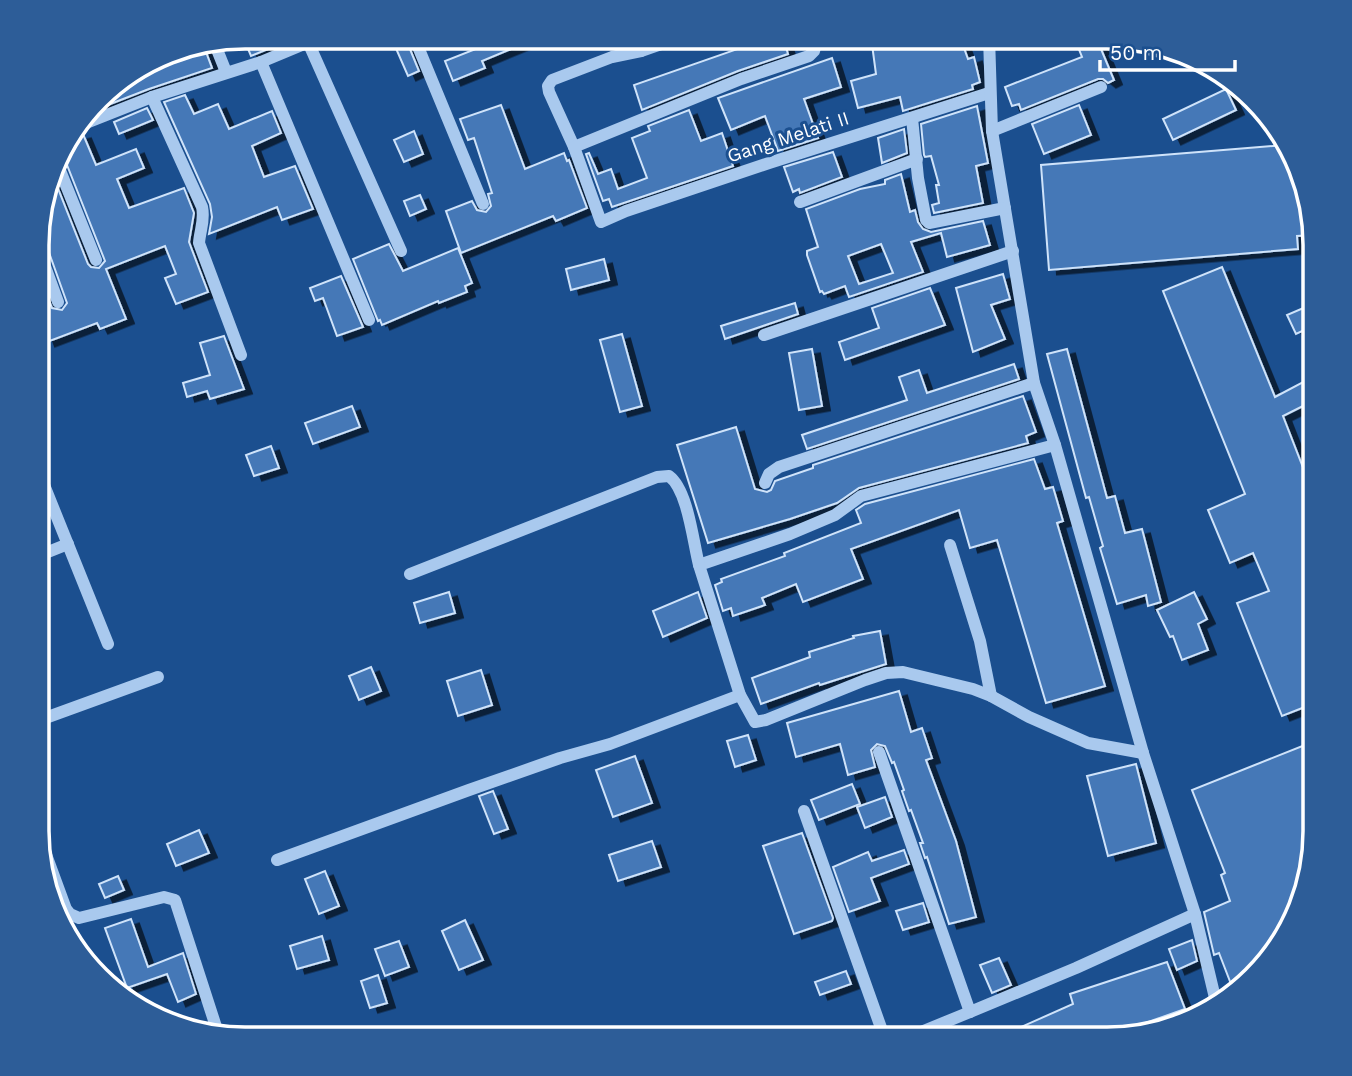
<svg xmlns="http://www.w3.org/2000/svg" width="1352" height="1076" font-family="'Work Sans',sans-serif">
<defs>
<filter id="shadow"><feDropShadow dx="8" dy="4.5" stdDeviation="0" flood-color="#0009"/></filter>
</defs>
<rect width="100%" height="100%" fill="#1b4f8f"/>
<g fill="#4478b7" stroke="#cfe3fa" stroke-width="2" fill-rule="evenodd" filter="url(#shadow)">
<path d="M243 37H295V38L251 56Z"/>
<path d="M391 37H405L419 71 408 76Z"/>
<path d="M488 37H540L482 61 485 68 453 81 445 61 491 43Z"/>
<path d="M772 37H783L788 54 738 71 642 110 634 85Z"/>
<path d="M871 37H960L968 59 974 57 980 82 972 85 973 89 903 111 900 97 858 108 851 81 876 74Z"/>
<path d="M1074 37H1096L1114 80 1108 83 1103 79H1098L1021 110 1019 104 1012 106 1005 87 1082 57Z"/>
<path d="M203 44 212 68 149 89 87 113 108 88 177 48Z"/>
<path d="M832 58 841 87 804 99 818 138 778 151 765 116 731 130 718 98Z"/>
<path d="M1226 89 1236 110 1173 140 1163 119Z"/>
<path d="M185 95 194 114 218 104 229 129 272 111 281 133 252 146 264 177 295 166 313 209 282 220 277 207 209 234 212 217 210 204 164 102Z"/>
<path d="M501 105 525 169 564 153 567 161 569 160 587 208 556 221 553 216 461 253 446 211 472 201 477 210 486 212 491 206 488 194 492 193 474 138 468 140 460 119Z"/>
<path d="M1079 105 1091 135 1044 154 1032 124Z"/>
<path d="M977 106 988 163 976 166 983 203 934 213 932 205 939 203 936 185H939L931 156 925 157 924 155 921 124Z"/>
<path d="M147 108 153 120 119 134 114 122Z"/>
<path d="M689 110 701 141 722 133 733 166 612 207 609 199 603 201 586 154 589 153 598 174 611 169 618 189 647 178 632 138 650 131 648 126Z"/>
<path d="M904 129 907 153 882 163 878 138Z"/>
<path d="M414 131 423 154 404 162 394 140Z"/>
<path d="M70 134 75 136 83 134 96 165 136 149 144 168 117 179 129 208 184 188 194 213 189 242 208 292 176 304 165 278 176 274 165 246 106 269 126 319 100 329 97 323 47 342 38 317V274L52 308 62 310 67 303 47 247 39 241V217L53 176 88 264 91 267 99 268 105 261 65 160 60 155 64 141Z"/>
<path d="M1285 145 1291 153 1293 183H1303L1313 235 1297 236 1298 249 1049 270 1041 165Z"/>
<path d="M833 152 842 177 800 193 799 189 793 192 784 167Z"/>
<path d="M901 174 910 212 915 210 918 222 923 229 931 232 983 221 990 245 947 257 941 233 911 242 923 272 849 297 845 286 824 294 822 291 820 292 807 255V251L818 247 806 209 860 189 885 184V180ZM881 244 893 273 859 284 848 256Z"/>
<path d="M420 195 426 209 410 216 404 201Z"/>
<path d="M389 244 403 271 458 248 472 283 465 286 467 292 439 303 438 301 382 325 380 320 378 321 353 259Z"/>
<path d="M604 259 609 280 571 290 566 269Z"/>
<path d="M1222 267 1275 397 1305 381 1315 400 1283 416 1304 470 1315 466V703L1282 716 1237 603 1269 591 1253 553 1230 563 1208 510 1245 494 1163 291Z"/>
<path d="M1003 274 1010 299 991 305 1005 339 973 352 956 288Z"/>
<path d="M341 276 363 327 337 336 323 298 315 301 310 288Z"/>
<path d="M930 288 945 325 845 360 839 342 879 328 872 308Z"/>
<path d="M795 303 798 314 725 339 721 326Z"/>
<path d="M1315 303V325L1296 334 1287 315Z"/>
<path d="M622 334 642 406 620 412 600 340Z"/>
<path d="M224 336 244 389 210 399 207 391 187 397 183 383 210 375 200 343Z"/>
<path d="M812 349 822 406 799 410 789 353Z"/>
<path d="M1067 349 1107 498 1115 496 1125 533 1142 529 1161 602 1148 606 1146 595 1117 604 1100 548 1103 546 1089 497 1086 498 1047 354Z"/>
<path d="M1014 364 1019 379 807 449 802 435 907 400 899 377 919 370 927 393Z"/>
<path d="M1023 396 1036 432 1026 436 1028 443 859 488 837 503 790 519 708 543 677 445 736 427 755 489 767 492 771 490 775 481 813 468V465Z"/>
<path d="M352 406 360 427 313 444 305 423Z"/>
<path d="M271 446 279 468 254 476 246 455Z"/>
<path d="M1034 459 1045 489 1053 487 1063 521 1057 523 1105 686 1046 703 997 540 970 548 959 510 851 549 863 579 803 602 796 584 762 598 765 605 733 616 731 608 723 611 715 585 722 582 721 579 785 556 784 553 861 523 856 510 865 504Z"/>
<path d="M449 592 455 613 420 623 414 603Z"/>
<path d="M698 592 707 618 663 637 653 611Z"/>
<path d="M1194 592 1207 619 1198 624 1208 650 1182 660 1173 636 1170 637 1157 610Z"/>
<path d="M880 631 886 664 820 685 819 683 761 704 752 678 810 657 809 652 854 638 853 636Z"/>
<path d="M371 667 381 691 359 700 349 676Z"/>
<path d="M481 670 492 705 458 716 447 681Z"/>
<path d="M899 691 911 732 922 728 932 758 926 760 956 841 976 917 949 924 927 857 925 858 920 843H923L911 810 909 811 902 791 904 790 894 762 892 763 885 746 877 744 871 750 875 767 848 775 840 744 796 757 787 723Z"/>
<path d="M748 735 756 760 735 767 727 741Z"/>
<path d="M1315 741V845L1299 911 1291 924 1278 930 1282 939 1263 969 1254 975 1231 984 1219 953 1214 955 1204 912 1230 901 1221 875 1225 873 1192 790Z"/>
<path d="M635 756 652 803 613 817 596 770Z"/>
<path d="M1136 764 1156 843 1108 856 1087 776Z"/>
<path d="M852 784 860 804 819 820 811 800Z"/>
<path d="M493 791 508 829 494 834 479 796Z"/>
<path d="M885 797 892 817 865 828 857 807Z"/>
<path d="M199 830 209 853 176 866 167 844Z"/>
<path d="M802 833 833 918 832 921 794 934 763 846Z"/>
<path d="M652 841 661 867 618 881 609 855Z"/>
<path d="M904 850 909 864 871 878 880 901 849 912 833 867 868 852 872 861Z"/>
<path d="M325 871 339 906 319 914 305 879Z"/>
<path d="M118 876 124 890 105 898 99 884Z"/>
<path d="M923 903 929 922 903 930 896 911Z"/>
<path d="M131 919 148 967 183 953 196 994 178 1002 167 974 127 988 105 928Z"/>
<path d="M465 920 483 960 459 970 442 931Z"/>
<path d="M322 936 329 960 297 969 290 946Z"/>
<path d="M1192 940 1197 961 1177 970 1169 949Z"/>
<path d="M399 941 409 967 385 976 375 949Z"/>
<path d="M999 958 1011 985 992 993 980 965Z"/>
<path d="M1167 962 1185 1009 1137 1026 1139 1033 1107 1039H994L1073 1004 1070 994Z"/>
<path d="M846 971 851 984 820 995 815 982Z"/>
<path d="M378 975 387 1003 370 1008 361 981Z"/>
</g>
<g fill="none" stroke-linecap="round" stroke-linejoin="round">
<g stroke="#a9c9ee" stroke-width="12">
<path d="M414 37 483 204"/>
<path d="M636 37 641 51 612 57 552 80 548 86 549 92 574 147 601 222 626 211 769 163 989 93"/>
<path d="M989 37 992 131 1034 383 1055 445 1143 753 1195 914 1216 1002"/>
<path d="M214 42 226 72"/>
<path d="M308 42 401 251"/>
<path d="M641 51 681 37"/>
<path d="M261 62 369 320"/>
<path d="M152 97 202 207C205 220 200 230 199 243L241 355"/>
<path d="M912 118 918 178 926 220 929 223 1005 208"/>
<path d="M76 127 152 97 261 62 321 37"/>
<path d="M992 131 1101 87"/>
<path d="M574 147 741 79 809 56 814 51 818 37"/>
<path d="M57 163 96 260"/>
<path d="M800 202 917 159"/>
<path d="M39 250 58 302"/>
<path d="M764 335 1013 251"/>
<path d="M1055 445 861 496 835 515 790 534 699 565 740 695 755 722 766 720 865 680 886 673 903 672 973 689 991 696 1029 717 1088 743 1143 753"/>
<path d="M38 470 108 644"/>
<path d="M765 483 769 474 779 467 1034 383"/>
<path d="M950 545 980 641 991 696"/>
<path d="M38 556 68 544"/>
<path d="M410 574 657 477 669 476C688 490 693 542 699 565"/>
<path d="M37 721 158 677"/>
<path d="M879 752 970 1012 1076 968 1195 914"/>
<path d="M804 811 885 1039"/>
<path d="M37 830 66 909 70 914 79 918 164 897 175 900 219 1036"/>
<path d="M277 860 469 790 560 758 610 744 740 695"/>
<path d="M1184 1024 1190 1021"/>
<path d="M904 1039 970 1012"/>
</g>
</g>
<g text-anchor="middle" dominant-baseline="central" stroke-width="6" stroke-linejoin="round" paint-order="stroke">
<g font-size="19" fill="#fff" stroke="#1b4f8f">
<text transform="translate(788 137) rotate(-18)">Gang Melati II</text>
</g>
</g>
<path d="M0 0H1352V1076H0ZM245 49H1107A196 196 0 0 1 1303 245V831A196 196 0 0 1 1107 1027H245A196 196 0 0 1 49 831V245A196 196 0 0 1 245 49Z" fill="#2d5d98" fill-rule="evenodd"/>
<path fill="none" stroke="#fff" stroke-width="3.5" d="M245 49H1107A196 196 0 0 1 1303 245V831A196 196 0 0 1 1107 1027H245A196 196 0 0 1 49 831V245A196 196 0 0 1 245 49Z"/>
<path d="M1100 60v10h135v-10" fill="none" stroke="#ffffff" stroke-width="3.5"/>
<text x="1110" y="60" font-size="21" fill="#ffffff" stroke="#1b4f8f" stroke-width="5" paint-order="stroke">50 m</text>
</svg>
